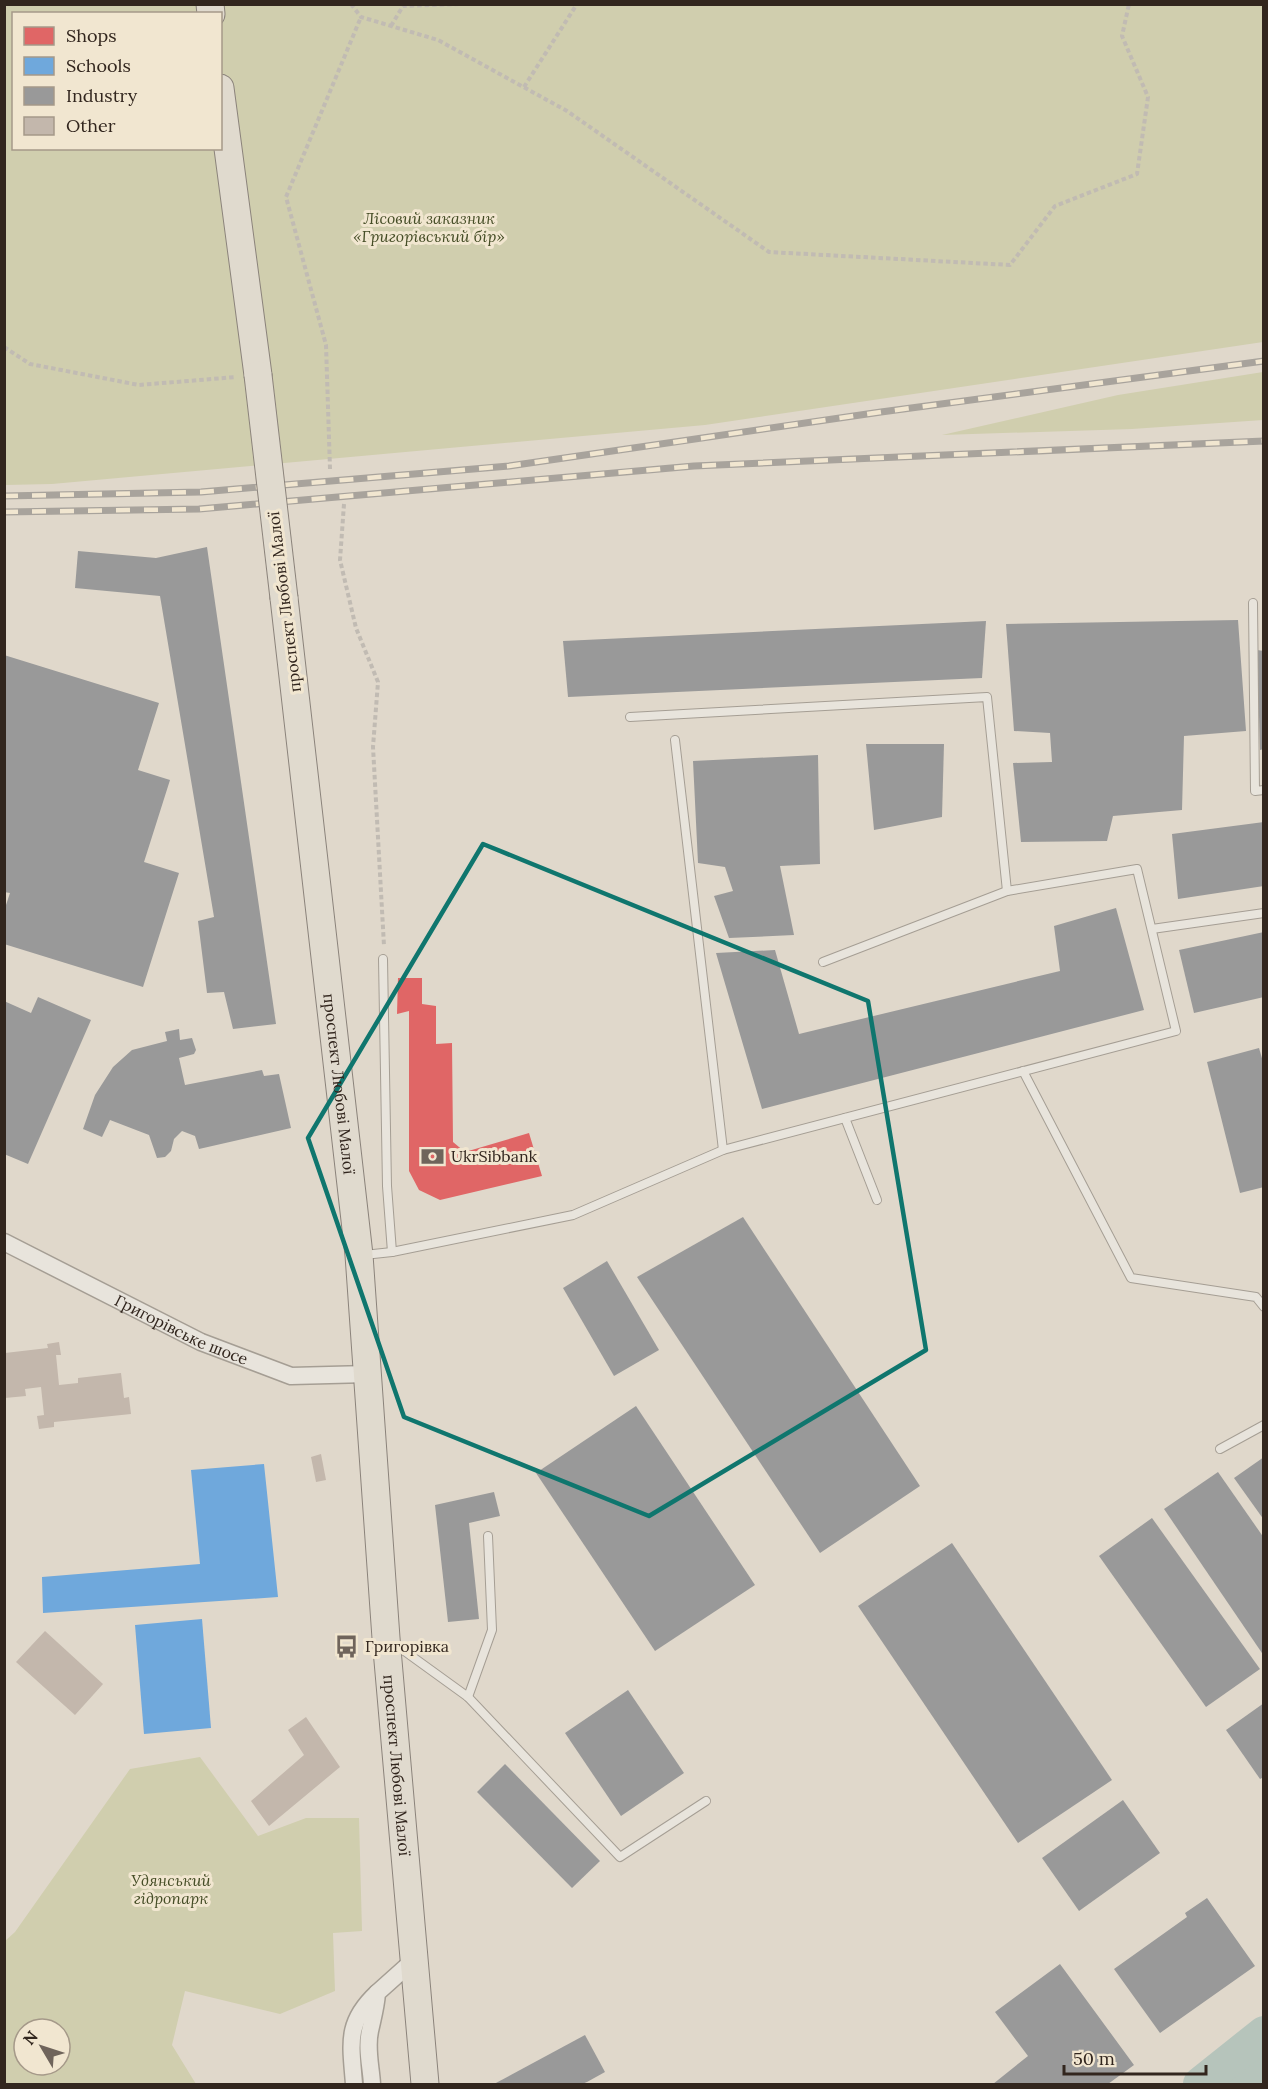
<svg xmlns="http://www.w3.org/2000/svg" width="1268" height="2089" font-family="Lora,serif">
<rect width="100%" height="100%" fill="#e0d8cb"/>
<g fill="#d0ceae" fill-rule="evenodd">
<path d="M4 5H1263V342L705 425 52 484 5 485ZM14 14H220V148H14Z"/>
<path d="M1263 372V420L1132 429 942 435 1118 395Z"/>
<path d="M200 1757 258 1836 306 1818H359L362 1931 333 1933 335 1991 280 2014 185 1991 172 2045 196 2084H5V1941L15 1932 130 1769ZM24 2029H60V2065H24Z"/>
</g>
<path fill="#b6c4bb" d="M1263 2034V2084H1209L1261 2038Z"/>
<path fill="#e06666" d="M398 978H422V1004L436 1006V1044L452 1043 453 1142 465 1152 529 1133 542 1176 440 1200 419 1190 409 1171V1011L397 1014Z"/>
<g fill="#6fa8dc">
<path d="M264 1464 278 1597 43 1613 42 1577 200 1564 191 1470Z"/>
<path d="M202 1619 211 1728 144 1734 135 1625Z"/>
</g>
<g fill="#999">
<path d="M207 547 276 1024 233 1029 224 992 207 993 198 921 214 917 160 596 75 588 78 551 156 558Z"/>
<path d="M1238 620 1246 731 1184 736 1182 810 1113 816 1107 841 1021 842 1013 763 1052 762 1050 733 1014 731 1006 624Z"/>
<path d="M986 621 982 678 568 697 563 641Z"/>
<path d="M1257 650 1264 651V749L1260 750Z"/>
<path d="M4 655 159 703 138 770 170 780 144 862 179 873 143 987 4 944V911L10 893 4 892Z"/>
<path d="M866 744H944L942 817 874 830Z"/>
<path d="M818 755 820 864 780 866 794 935 729 938 714 896 733 891 725 867 698 863 693 761Z"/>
<path d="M1264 822V886L1178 899 1172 834Z"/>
<path d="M1116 908 1144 1010 762 1109 716 953 775 950 799 1034 1060 971 1054 926Z"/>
<path d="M1264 932V997L1194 1013 1179 950Z"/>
<path d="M38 997 91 1020 28 1164 4 1154V1001L31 1013Z"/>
<path d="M179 1029 180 1040 192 1038 196 1050 194 1054 179 1058 185 1085 262 1070 264 1076 279 1074 291 1128 199 1149 195 1136 182 1131 174 1139 171 1151 165 1157 157 1158 149 1135 110 1120 102 1137 83 1129 95 1095 113 1067 132 1050 167 1041 165 1032Z"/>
<path d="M1259 1048 1264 1065V1187L1240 1193 1207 1062Z"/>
<path d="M743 1217 920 1486 820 1553 637 1277Z"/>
<path d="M607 1261 659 1350 614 1376 563 1288Z"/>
<path d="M636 1406 755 1585 655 1651 536 1473Z"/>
<path d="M1264 1457V1520L1234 1478Z"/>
<path d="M1218 1472 1264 1538V1656L1164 1509Z"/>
<path d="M494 1492 500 1516 469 1523 479 1619 448 1622 435 1505Z"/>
<path d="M1152 1518 1260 1669 1206 1707 1099 1556Z"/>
<path d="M952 1543 1112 1780 1018 1843 858 1606Z"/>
<path d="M628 1690 684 1773 621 1816 565 1733Z"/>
<path d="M1264 1703V1777L1260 1779 1226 1730Z"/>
<path d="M505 1764 600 1861 572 1888 477 1792Z"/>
<path d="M1123 1800 1160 1853 1079 1911 1042 1858Z"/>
<path d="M1207 1898 1255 1966 1160 2033 1114 1969 1187 1917 1185 1913Z"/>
<path d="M1060 1964 1134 2065 1108 2084H993L1028 2056 995 2012Z"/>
<path d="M585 2035 605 2072 587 2082 582 2084H494Z"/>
</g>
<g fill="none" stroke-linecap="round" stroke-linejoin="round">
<path stroke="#b6c4bb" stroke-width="34" d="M1200 2084 1264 2033"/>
</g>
<g fill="#c3b7ac">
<path d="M59 1342 61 1355H56L59 1385 78 1383V1378L121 1373 124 1398 129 1397 131 1414 54 1422V1427L39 1429 37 1416 44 1415 41 1387 25 1389 26 1396 5 1398V1353L48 1348 47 1344Z"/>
<path d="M321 1454 326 1480 316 1482 311 1457Z"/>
<path d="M45 1631 103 1684 75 1715 16 1662Z"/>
<path d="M306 1717 340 1767 269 1826 251 1801 304 1755 288 1730Z"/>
</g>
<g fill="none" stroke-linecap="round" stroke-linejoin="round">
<defs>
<g id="lane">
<path d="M1253 603 1255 791 1264 790"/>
<path d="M630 717 987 697 1007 891"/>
<path d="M675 740 723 1150"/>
<path d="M1152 929 1264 913"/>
<path d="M383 959 387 1186 392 1252"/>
<path d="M1023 1071 1131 1278 1256 1297 1264 1307"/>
<path d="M845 1118 877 1200"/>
<path d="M364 1255 392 1252 573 1215 723 1150 1176 1031 1137 869 1007 891 823 962"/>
<path d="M1220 1449 1264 1425"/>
<path d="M392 1642 468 1697 620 1857 706 1801"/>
<path d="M468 1697 492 1630 488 1536"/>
</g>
<g id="street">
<path id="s1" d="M4 1242 201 1342 291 1376 368 1374"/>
<path d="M354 2084C351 2044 345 2023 377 1993"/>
<path d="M372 2084C371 2067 366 2048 370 2031 373 2017 376 2007 377 1993L415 1959"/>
</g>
<g id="primary">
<path d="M210 4 211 14"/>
<path d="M220 88 258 375"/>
<path id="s2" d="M284 598 359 1255 386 1638 425 2084"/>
</g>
</defs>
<use href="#lane" stroke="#a59e94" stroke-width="10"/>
<use href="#street" stroke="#a59e94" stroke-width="19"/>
<use href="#primary" stroke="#8b837b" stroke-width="29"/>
<g stroke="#c1bbb3" stroke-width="4" stroke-dasharray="4.5 3" stroke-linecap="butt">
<path d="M351 4 361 17 438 40 567 111 769 252 1010 265 1055 206 1137 174 1148 97 1122 36 1129 4"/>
<path d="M391 26 403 6 462 4"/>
<path d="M524 87 577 4"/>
<path d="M4 347 30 364 139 385 236 377"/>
<path d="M330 469 326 345 286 197 361 17"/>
<path d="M344 504 340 560 356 628 378 682 373 747 384 946"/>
</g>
<use href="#lane" stroke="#e8e4dc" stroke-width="8"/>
<use href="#street" stroke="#e8e4dc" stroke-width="16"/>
<use href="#primary" stroke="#e0dace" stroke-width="27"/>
<defs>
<g id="rail">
<path d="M4 496 201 492 509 466 881 412 1264 361"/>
<path d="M4 512 199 509 694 466 1264 441"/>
</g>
</defs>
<use href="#rail" stroke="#a8a39c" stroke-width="7"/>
<use href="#rail" stroke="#f1e6d0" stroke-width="4.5" stroke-dasharray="14" stroke-linecap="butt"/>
<defs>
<path id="primary-bridge" d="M258 375 284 598"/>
</defs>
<use href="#primary-bridge" stroke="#8b837b" stroke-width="29" stroke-linecap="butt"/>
<use href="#primary-bridge" stroke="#e0dace" stroke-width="27"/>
</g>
<path fill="none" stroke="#0f766e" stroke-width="4.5" stroke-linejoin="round" d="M483 844 868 1001 926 1350 649 1516 404 1417 308 1138Z"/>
<defs>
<symbol id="bank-bare" viewBox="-9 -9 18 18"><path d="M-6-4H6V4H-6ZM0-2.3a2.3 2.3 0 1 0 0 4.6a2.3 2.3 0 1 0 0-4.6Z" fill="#6f645b" stroke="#f1e6d0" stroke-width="2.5" paint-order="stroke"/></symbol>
<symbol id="bus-bare" viewBox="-9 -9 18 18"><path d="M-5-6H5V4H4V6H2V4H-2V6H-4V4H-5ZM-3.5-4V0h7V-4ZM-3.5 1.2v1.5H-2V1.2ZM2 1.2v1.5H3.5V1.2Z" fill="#6f645b" stroke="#f1e6d0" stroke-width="2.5" paint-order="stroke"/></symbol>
</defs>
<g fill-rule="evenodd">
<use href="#bank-bare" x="416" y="1140" width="33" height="33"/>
<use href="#bus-bare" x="330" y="1630" width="33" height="33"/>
</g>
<g text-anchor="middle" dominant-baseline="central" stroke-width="6" stroke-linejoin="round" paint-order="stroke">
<g font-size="16" font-style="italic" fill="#454d26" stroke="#f1e6d0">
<text x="429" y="218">Лісовий заказник<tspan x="429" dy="18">«Григорівський бір»</tspan></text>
<text x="171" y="1880">Удянський<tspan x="171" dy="18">гідропарк</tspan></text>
</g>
<g font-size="16" fill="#32261e" stroke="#f1e6d0">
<text transform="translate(284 602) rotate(-97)">проспект Любові Малої</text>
<text stroke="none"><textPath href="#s2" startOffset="489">проспект Любові Малої</textPath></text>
<text stroke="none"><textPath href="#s1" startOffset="198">Григорівське шосе</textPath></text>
<text stroke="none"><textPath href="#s2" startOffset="1173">проспект Любові Малої</textPath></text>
</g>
<g font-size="16" fill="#32261e" stroke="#f1e6d0" text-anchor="start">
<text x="451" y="1156">UkrSibbank</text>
<text x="365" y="1646">Григорівка</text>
</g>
</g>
<rect width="1268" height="2089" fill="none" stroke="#32261e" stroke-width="12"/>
<rect x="12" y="12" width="210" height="138" fill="#f1e6d0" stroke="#a59989" stroke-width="1.5"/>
<rect x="24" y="27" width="30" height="18" fill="#e06666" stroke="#a59989" stroke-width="1.5"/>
<text x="66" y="42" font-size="18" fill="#32261e">Shops</text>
<rect x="24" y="57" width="30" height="18" fill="#6fa8dc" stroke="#a59989" stroke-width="1.5"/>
<text x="66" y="72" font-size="18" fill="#32261e">Schools</text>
<rect x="24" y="87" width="30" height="18" fill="#999999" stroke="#a59989" stroke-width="1.5"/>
<text x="66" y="102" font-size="18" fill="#32261e">Industry</text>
<rect x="24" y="117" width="30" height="18" fill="#c3b7ac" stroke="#a59989" stroke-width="1.5"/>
<text x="66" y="132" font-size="18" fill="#32261e">Other</text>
<g transform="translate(42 2047) rotate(309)"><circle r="28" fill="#f1e6d0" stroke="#a59989" stroke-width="1.5"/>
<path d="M0-4.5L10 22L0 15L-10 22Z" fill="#6f645b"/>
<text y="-9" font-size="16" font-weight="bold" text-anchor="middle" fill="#32261e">N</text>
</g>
<path d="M1064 2065v9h142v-9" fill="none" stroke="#32261e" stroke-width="3"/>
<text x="1073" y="2065" font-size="18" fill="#32261e" stroke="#f1e6d0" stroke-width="4.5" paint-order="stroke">50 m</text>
</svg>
